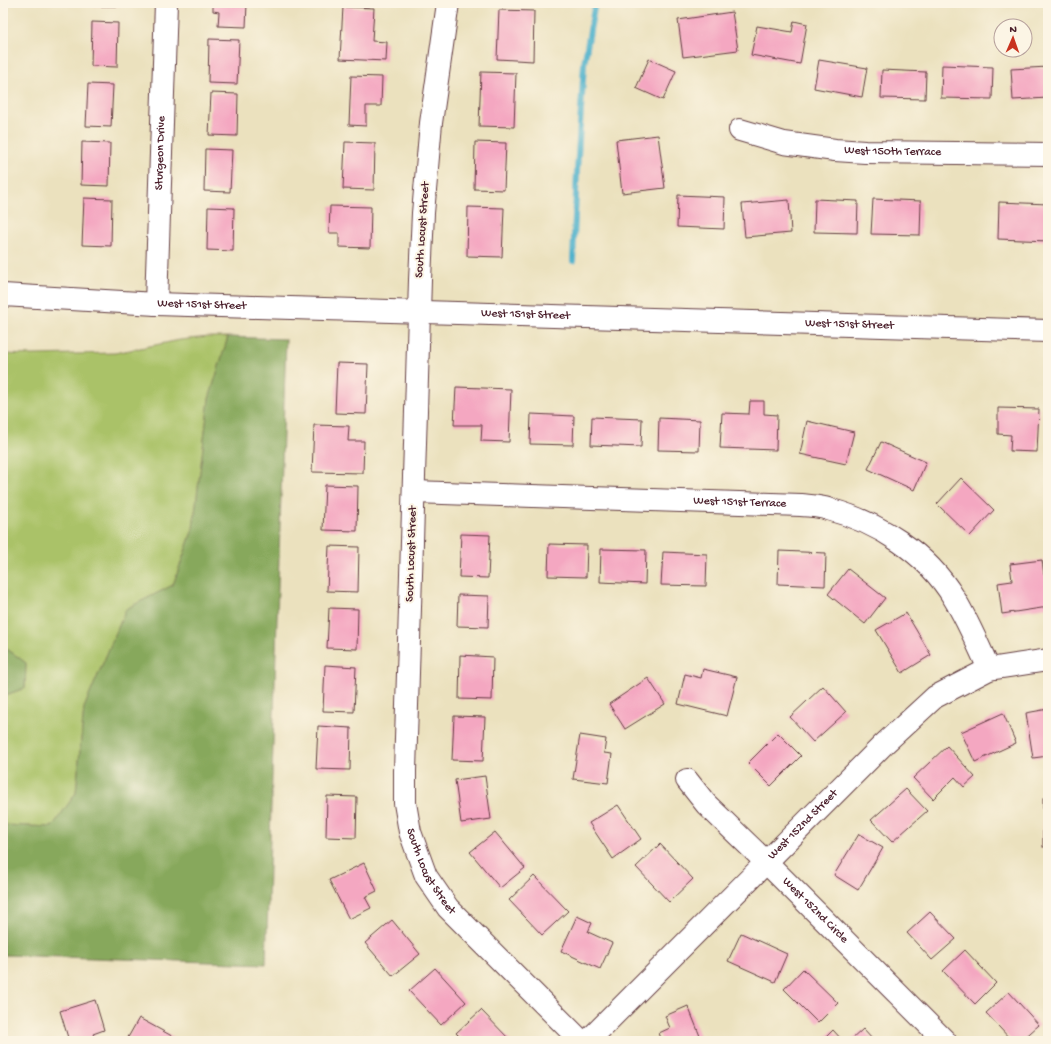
<svg xmlns="http://www.w3.org/2000/svg" width="1051" height="1044" font-family="'Gochi Hand',sans-serif">
<rect width="100%" height="100%" fill="#fcf5e5"/>
<filter id="ink" filterUnits="userSpaceOnUse"><feTurbulence type="fractalNoise" baseFrequency=".025" numOctaves="2"/><feDisplacementMap in="SourceGraphic" scale="8" xChannelSelector="R" yChannelSelector="G"/><feConvolveMatrix kernelMatrix="1 2 1 2 8 2 1 2 1" color-interpolation-filters="sRGB"/></filter>
<filter id="wash" filterUnits="userSpaceOnUse"><feTurbulence type="fractalNoise" baseFrequency=".012" numOctaves="4" result="noise"/><feDisplacementMap in="SourceGraphic" scale="16" xChannelSelector="R" yChannelSelector="G"/><feGaussianBlur stdDeviation="0.9" result="paint"/><feColorMatrix in="noise" values="0 0 0 0 0 0 0 0 0 0 0 0 0 0 0 0 0 1.4 0 .05"/><feComposite in="paint" operator="in"/></filter>
<g filter="url(#wash)">
<rect width="100%" height="100%" fill="#ebe1be"/>
<path fill="#aac267" stroke="#7a7049" d="M208 337H228L209 399 193 529 173 585 126 609 84 708 76 793 52 827 3 825V696L25 688 26 663 3 646V354L33 355 115 353 180 340Z"/>
<g fill="#87a85c" stroke="#686444">
<path d="M228 337 286 339 266 964 3 955V825L52 827 76 793 84 708 126 609 173 585 193 529 209 399Z"/>
<path d="M3 646 26 663 25 688 3 696Z"/>
</g>
<g fill="none" stroke-linecap="round" stroke-linejoin="round">
<path stroke="#4cb0cb" stroke-width="6" d="M573 261 577 171 584 64 595 3"/>
</g>
<g id="blocks">
<g fill="#f4a7c1">
<rect x="89" y="3" width="31" height="3"/>
<path d="M213 3H247L246 27 218 26 219 12 213 11Z"/>
<path d="M343 7 374 8 372 41 387 42 386 61 340 59Z"/>
<path d="M499 10 534 11 533 61 497 59Z"/>
<path d="M732 12 738 50 683 57 678 20Z"/>
<path d="M794 21 807 24 800 64 751 55 757 26 792 32Z"/>
<path d="M92 22 118 23 117 67 91 66Z"/>
<path d="M209 39 239 40 237 84 208 83Z"/>
<path d="M649 59 676 71 663 100 636 88Z"/>
<path d="M819 60 867 68 862 97 814 88Z"/>
<path d="M942 65 993 67 992 99 941 98Z"/>
<path d="M1048 67V98L1013 100 1011 69Z"/>
<path d="M882 70 926 72 925 99 881 98Z"/>
<path d="M481 72 516 73 514 127 479 126Z"/>
<path d="M351 76 382 77 381 106H366V126L349 125Z"/>
<path d="M88 84 113 85 111 127 86 126Z"/>
<path d="M211 93 238 94 237 136 209 135Z"/>
<path d="M658 135 665 188 622 193 616 140Z"/>
<path d="M82 142 110 143 109 186 81 185Z"/>
<path d="M345 142 375 143 374 190 343 189Z"/>
<path d="M475 142 506 143 504 190 474 189Z"/>
<path d="M205 149 232 150 230 192 204 191Z"/>
<path d="M678 195 725 197 724 229 677 227Z"/>
<path d="M84 198 112 199 111 246 82 245Z"/>
<path d="M815 199 858 201 857 233 814 232Z"/>
<path d="M873 199 921 201 920 235 871 234Z"/>
<path d="M789 200 791 233 745 237 742 204Z"/>
<path d="M999 202 1048 204V241L998 239Z"/>
<path d="M330 206 371 207 370 248 339 247V233H329Z"/>
<path d="M208 207 234 208 233 251 207 250Z"/>
<path d="M468 207 504 208 502 257 467 256Z"/>
<path d="M337 363 368 364 366 414 335 413Z"/>
<path d="M456 387 511 389 509 442 481 441 482 425H454Z"/>
<path d="M750 401H764V414L777 415 776 450 720 448 722 413 749 414Z"/>
<path d="M998 408 1039 409 1037 452 1010 451 1011 435 998 434Z"/>
<path d="M531 414 574 416 573 445 530 444Z"/>
<path d="M592 417 642 419 641 447 591 445Z"/>
<path d="M659 418 700 420 699 451 658 450Z"/>
<path d="M807 421 854 432 846 464 800 454Z"/>
<path d="M314 425 349 426 348 441H364L363 473 312 472Z"/>
<path d="M881 442 926 462 914 490 868 469Z"/>
<path d="M961 478 994 510 970 536 937 504Z"/>
<path d="M325 485 358 486 357 531 323 530Z"/>
<path d="M461 534 490 535 488 578 459 577Z"/>
<path d="M549 544 587 545 586 577 548 576Z"/>
<path d="M329 546 359 547 358 592 327 591Z"/>
<path d="M601 549 646 550 645 584 600 582Z"/>
<path d="M779 551 826 553 825 586 778 584Z"/>
<path d="M663 552 707 554 706 586 661 585Z"/>
<path d="M1042 560 1044 575H1048V607L1002 614 998 583 1012 581 1010 564Z"/>
<path d="M848 569 885 598 865 624 828 594Z"/>
<path d="M458 595 489 596 488 627 457 626Z"/>
<path d="M329 608 358 609 357 649 327 648Z"/>
<path d="M906 613 931 655 902 673 876 630Z"/>
<path d="M460 655 493 657 492 700 459 699Z"/>
<path d="M325 665 356 667 354 712 323 711Z"/>
<path d="M703 669 737 677 727 716 678 704 685 674 701 678Z"/>
<path d="M648 678 665 704 625 729 609 704Z"/>
<path d="M823 686 846 712 813 742 790 717Z"/>
<path d="M1048 709V756L1033 758 1026 713Z"/>
<path d="M1003 713 1016 743 975 762 961 732Z"/>
<path d="M454 716 485 717 483 761 452 760Z"/>
<path d="M318 726 351 728 350 770 316 769Z"/>
<path d="M778 733 801 756 771 786 748 763Z"/>
<path d="M580 735 606 739 604 753 612 754 608 783 573 779Z"/>
<path d="M947 746 975 777 964 787 955 777 933 799 913 778Z"/>
<path d="M485 776 491 819 461 823 455 780Z"/>
<path d="M906 789 927 811 892 842 871 820Z"/>
<path d="M327 796 357 797 356 838 326 837Z"/>
<rect x="1043" y="798" width="5" height="49"/>
<path d="M618 805 641 839 613 859 589 823Z"/>
<path d="M495 832 525 868 500 888 470 852Z"/>
<path d="M859 834 883 848 858 890 834 875Z"/>
<path d="M660 844 693 879 669 902 636 867Z"/>
<path d="M364 863 377 891 365 897 371 908 349 919 329 880Z"/>
<path d="M534 876 568 911 542 935 509 900Z"/>
<path d="M930 912 956 939 932 960 907 933Z"/>
<path d="M577 916 592 923 588 932 612 943 600 969 561 951Z"/>
<path d="M392 920 420 954 393 976 365 943Z"/>
<path d="M741 933 787 954 775 982 728 961Z"/>
<path d="M965 950 996 983 975 1004 943 971Z"/>
<path d="M435 968 466 1002 441 1025 409 991Z"/>
<path d="M803 969 838 1003 818 1023 784 989Z"/>
<path d="M1009 992 1039 1025 1021 1041H1012L986 1013Z"/>
<path d="M95 1000 104 1030 93 1034 96 1041H69L60 1011Z"/>
<path d="M688 1006 702 1041H662L659 1033 670 1028 665 1016Z"/>
<path d="M481 1010 511 1041H464L456 1033Z"/>
<path d="M139 1018 181 1041H126Z"/>
<path d="M863 1029 874 1041H850Z"/>
<path d="M833 1030 843 1041H822Z"/>
<path d="M1048 1030V1041H1044Z"/>
</g>
</g>
</g>
<g filter="url(#ink)">
<use href="#blocks" fill-opacity="0" stroke="#623c41" stroke-width="1"/>
<g fill="none" stroke-linecap="round" stroke-linejoin="round">
<defs>
<g id="street">
<path id="s1" d="M448 3 431 123 423 213 420 280 405 771V803L410 832 426 876 448 908 581 1041"/>
<path id="s2" d="M740 130 784 143 835 150 865 152 1048 154"/>
<path id="s3" d="M156 304 166 3"/>
<path id="s4" d="M414 492 801 505C810 506 820 506 828 509 878 522 927 553 954 598 968 621 978 645 989 669"/>
<path id="s5" d="M687 780 706 804 766 862 945 1041"/>
<path id="s6" d="M588 1041 884 744 935 697 989 669 1048 660"/>
</g>
<g id="primary">
<path id="s7" d="M3 295 156 304 1048 331"/>
</g>
</defs>
<use href="#street" stroke="#623c41" stroke-width="24"/>
<use href="#primary" stroke="#623c41" stroke-width="24"/>
<use href="#street" stroke="#fff" stroke-width="22"/>
<use href="#primary" stroke="#fff" stroke-width="22"/>
</g>
</g>
<g text-anchor="middle" dominant-baseline="central" stroke-width="4" stroke-linejoin="round" paint-order="stroke">
<g font-size="12" fill="#4a1f2b" stroke="#fcf5e5">
<text stroke="none"><textPath href="#s2" startOffset="155">West 150th Terrace</textPath></text>
<text stroke="none"><textPath href="#s3" startOffset="151">Sturgeon Drive</textPath></text>
<text transform="translate(423 230) rotate(-86)">South Locust Street</text>
<text stroke="none"><textPath href="#s7" startOffset="199">West 151st Street</textPath></text>
<text stroke="none"><textPath href="#s7" startOffset="523">West 151st Street</textPath></text>
<text stroke="none"><textPath href="#s7" startOffset="847">West 151st Street</textPath></text>
<text stroke="none"><textPath href="#s4" startOffset="326">West 151st Terrace</textPath></text>
<text transform="translate(412 554) rotate(-88)">South Locust Street</text>
<text stroke="none"><textPath href="#s6" startOffset="305">West 152nd Street</textPath></text>
<text stroke="none"><textPath href="#s1" startOffset="876">South Locust Street</textPath></text>
<text stroke="none"><textPath href="#s5" startOffset="183">West 152nd Circle</textPath></text>
</g>
</g>
<rect width="1051" height="1044" fill="none" stroke="#fcf5e5" stroke-width="16"/>
<g transform="translate(1013 38) rotate(2)"><circle r="19" fill="#fcf5e5" stroke="#b59f9b"/>
<path d="M0-3L7 15L0 10L-7 15Z" fill="#c8321e"/>
<text y="-6" font-size="11" font-weight="bold" text-anchor="middle" fill="#4a1f2b">N</text>
</g>
</svg>
